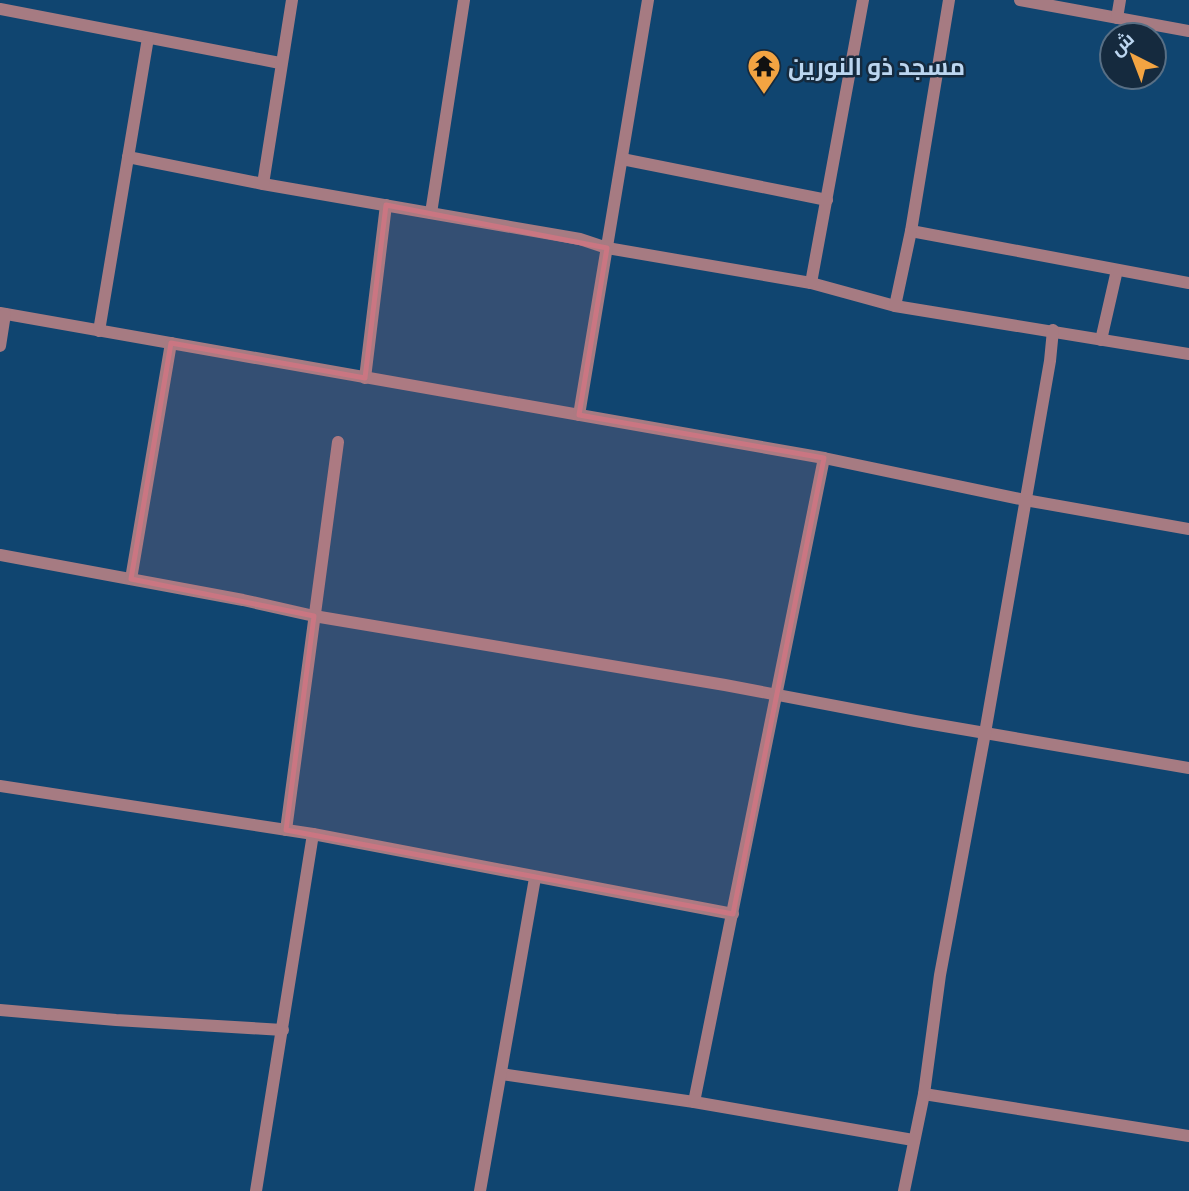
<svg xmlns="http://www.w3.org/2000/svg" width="1189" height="1191" font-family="Georgia,Cairo,serif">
<rect width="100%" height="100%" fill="#104570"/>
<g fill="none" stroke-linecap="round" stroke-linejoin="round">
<g stroke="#a67b82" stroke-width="12">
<path d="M1020 0 1189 31"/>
<path d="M0 9 280 63"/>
<path d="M1117 18 1120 0"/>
<path d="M128 157 263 184 580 239 607 248 811 283 895 306 1189 354"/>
<path d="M622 159 827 200"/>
<path d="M263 184 292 0"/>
<path d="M431 213 464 0"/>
<path d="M911 231 1189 283"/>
<path d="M811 283 863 0"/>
<path d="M895 306 911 231 949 0"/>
<path d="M0 313 824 458 1025 500 1189 529"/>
<path d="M99 331 148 38"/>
<path d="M1101 340 1117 270"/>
<path d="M0 346 5 314"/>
<path d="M365 378 386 205"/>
<path d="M579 415 648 0"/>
<path d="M0 555 243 600 314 616 725 685 915 721 1189 768"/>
<path d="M131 579 171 343"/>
<path d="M0 786 313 834 733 914"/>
<path d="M286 830 338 442"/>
<path d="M0 1010 116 1020 283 1030"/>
<path d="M501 1074 694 1102 913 1140"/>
<path d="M924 1094 1189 1136"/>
<path d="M694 1102 824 458"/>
<path d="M256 1191 313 834"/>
<path d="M480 1191 535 878"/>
<path d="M904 1191 924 1094 940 975 985 733 1050 361 1053 330"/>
</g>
</g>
<path fill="#ca7682" fill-opacity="0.2" stroke="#ca7682" stroke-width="5" stroke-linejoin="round" d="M386 205 607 248 579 415 824 458 733 914 286 830 314 616 131 579 171 343 365 378Z"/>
<defs>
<symbol id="temple-pin" viewBox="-11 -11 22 30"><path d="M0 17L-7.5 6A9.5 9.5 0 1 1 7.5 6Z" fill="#f3a442" stroke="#152a3e"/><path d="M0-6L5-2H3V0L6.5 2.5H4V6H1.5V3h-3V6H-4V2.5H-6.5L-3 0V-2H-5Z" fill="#111"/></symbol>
</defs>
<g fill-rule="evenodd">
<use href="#temple-pin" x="745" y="47" width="38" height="52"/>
</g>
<g text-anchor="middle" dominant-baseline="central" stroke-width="5" stroke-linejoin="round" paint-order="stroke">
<g font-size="24" font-weight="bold" fill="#bcd6f0" stroke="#152a3e" text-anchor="start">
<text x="788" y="66">مسجد ذو النورين</text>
</g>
</g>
<g transform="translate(1133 56) rotate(318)"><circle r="33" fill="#152a3e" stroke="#586f85" stroke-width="2"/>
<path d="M0-5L12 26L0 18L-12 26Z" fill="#f3a442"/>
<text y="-10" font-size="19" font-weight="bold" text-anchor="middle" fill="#bcd6f0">ش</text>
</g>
</svg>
